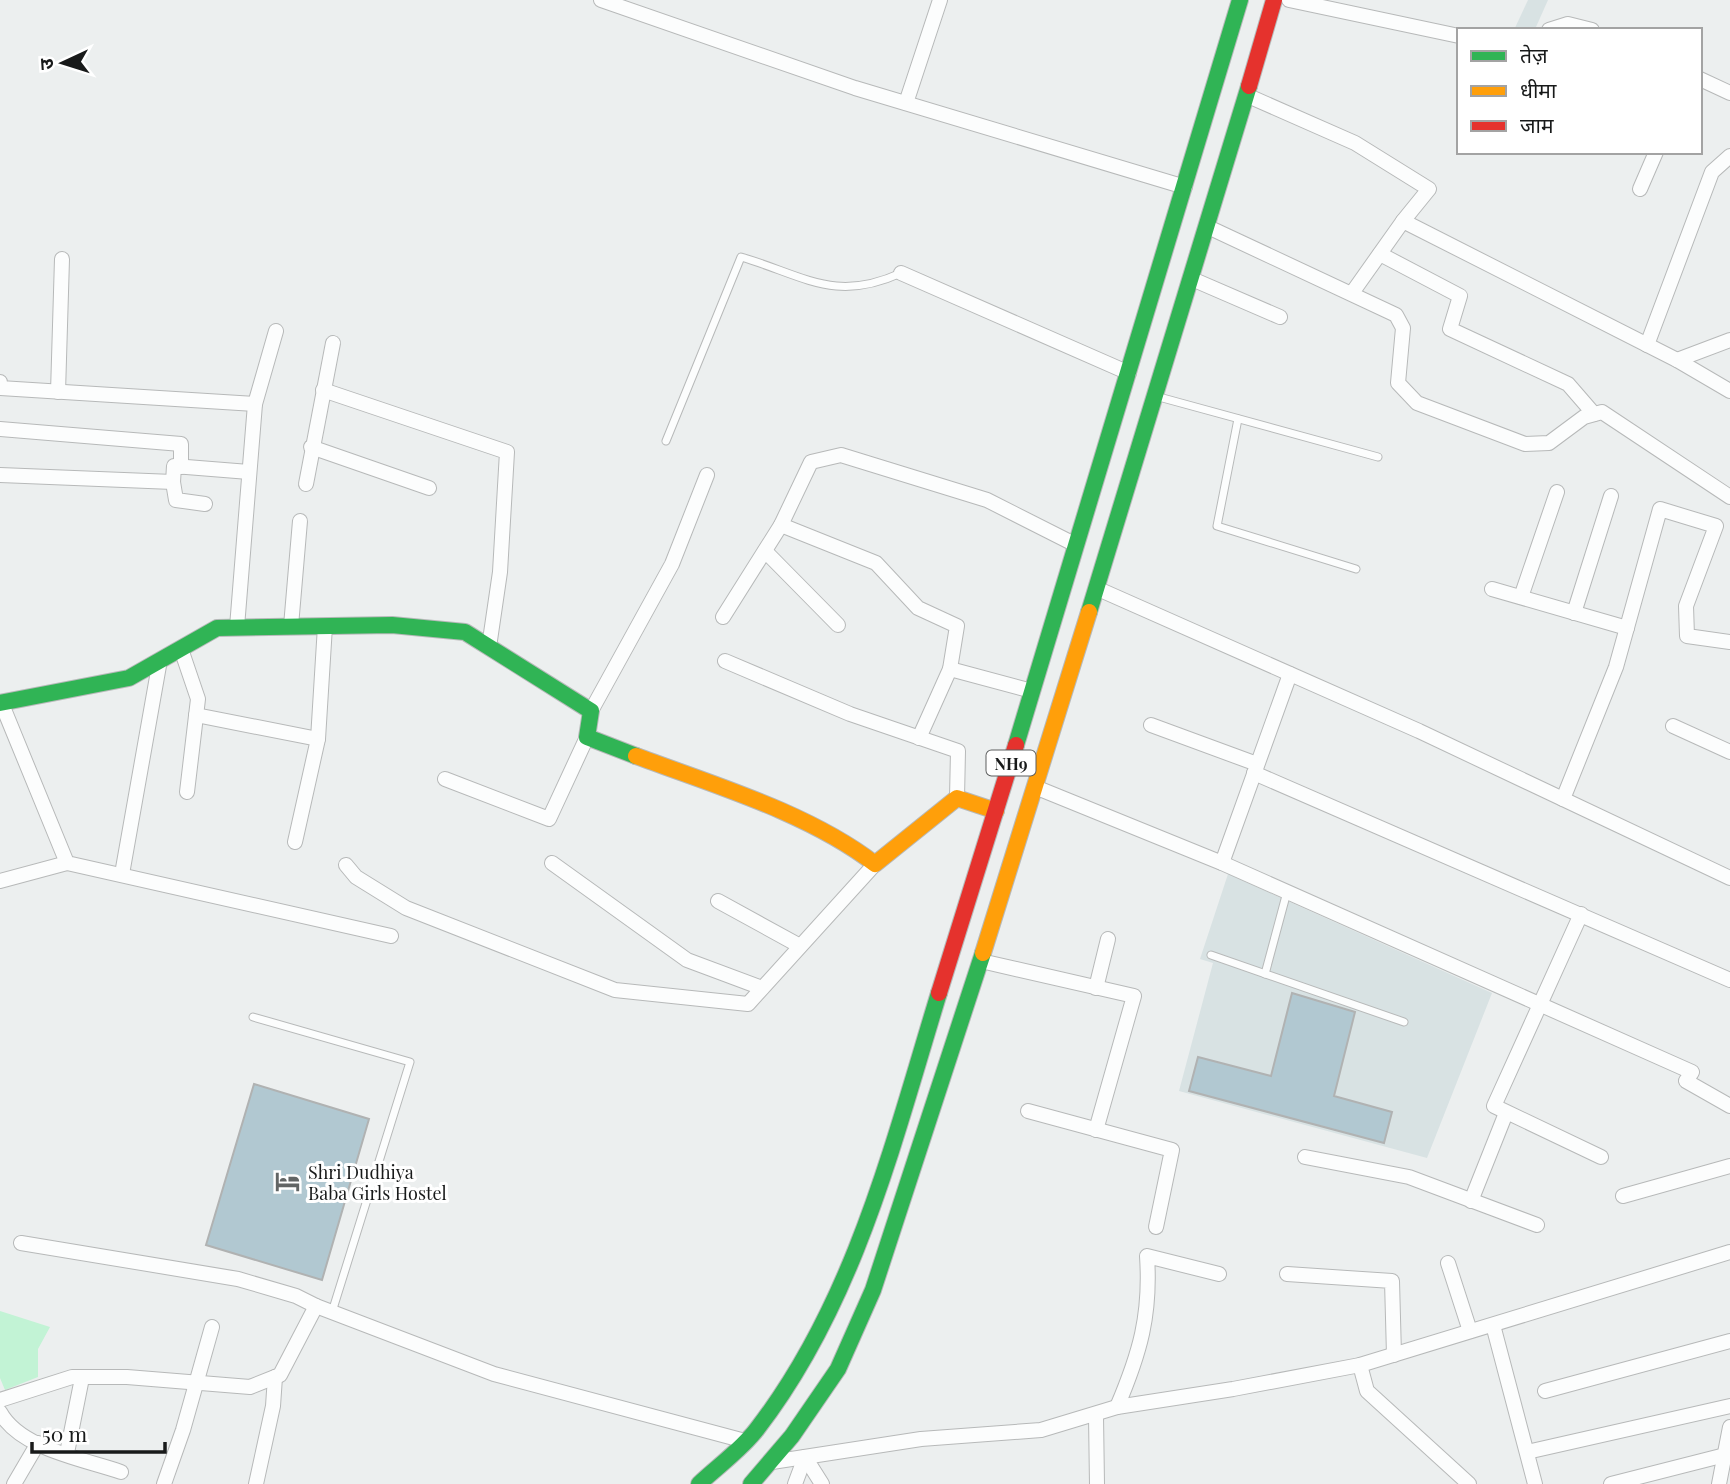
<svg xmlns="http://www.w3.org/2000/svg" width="1730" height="1484" font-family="'Playfair Display','Noto Sans Devanagari',serif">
<rect width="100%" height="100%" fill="#ecefef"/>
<g fill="#d8e2e3">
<path d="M1528 0H1548L1536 27 1514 30Z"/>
<path d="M1228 874 1492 993 1427 1158 1179 1091 1213 963 1200 959Z"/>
</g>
<path fill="#c2f3d5" d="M0 1311 50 1327 38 1349V1377L5 1390 0 1378Z"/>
<g fill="#b1c8d1" stroke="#b0b2b2" stroke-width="2">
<path d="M1292 993 1355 1012 1334 1096 1392 1112 1384 1143 1189 1091 1198 1057 1271 1076Z"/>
<path d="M254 1084 369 1119 322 1280 206 1245Z"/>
</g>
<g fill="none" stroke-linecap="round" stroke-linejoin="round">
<defs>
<g id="lane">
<path d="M1159 397 1378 457"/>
<path d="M1238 419 1217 526 1356 569"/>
<path d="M666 441 741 257C805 276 835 303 901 273"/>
<path d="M1211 955 1404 1022"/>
<path d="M1265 974 1287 892"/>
<path d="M253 1017 410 1062 332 1312"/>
</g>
<g id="street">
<path d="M601 0 855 88 1185 187"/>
<path d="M1289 0 1459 36"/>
<path d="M1549 30 1568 24 1592 30"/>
<path d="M1700 79 1730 93"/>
<path d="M1246 95 1355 143 1429 189 1403 221"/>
<path d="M906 103 940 0"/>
<path d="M1640 189 1656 152"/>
<path d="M1208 227 1396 315 1403 328 1398 383 1417 403 1525 444 1549 443 1584 417 1602 412 1730 497"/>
<path d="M1380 254 1460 296 1450 329 1568 384 1594 414"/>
<path d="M901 273 1129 373"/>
<path d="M1192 279 1280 317"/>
<path d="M1352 293 1403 221 1677 360 1730 391"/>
<path d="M1647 345 1712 172 1730 156"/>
<path d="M1677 360 1730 340"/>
<path d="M0 382V388L255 404"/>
<path d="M323 390 507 452 500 572 489 647"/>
<path d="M58 392 62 259"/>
<path d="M0 429 181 444V467"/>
<path d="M311 447 429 488"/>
<path d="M0 475 173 482 174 466 249 472"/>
<path d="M173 482 176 500 205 504"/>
<path d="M306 484 333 343"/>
<path d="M781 525 876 563 918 608 957 626 950 669 1032 691"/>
<path d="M765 551 838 625"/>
<path d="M1096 588 1419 731 1730 878"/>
<path d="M1492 589 1627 628"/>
<path d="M1521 597 1557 492"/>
<path d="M1574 613 1611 496"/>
<path d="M723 617 781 525 811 462 841 455 987 500 1076 545"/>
<path d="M291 626 300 521"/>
<path d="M237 627 255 404 276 331"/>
<path d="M181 649 198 699 187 792"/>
<path d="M725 661 850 714 958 751 957 798"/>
<path d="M1 702 67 863 391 936"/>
<path d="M591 711 672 564 707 475"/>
<path d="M196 715 318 739"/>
<path d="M1151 725 1257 764"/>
<path d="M1673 726 1730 752"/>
<path d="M919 738 950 669"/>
<path d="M1254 773 1730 980"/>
<path d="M445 779 549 819 587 737"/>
<path d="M1035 787 1222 863 1692 1072 1686 1081 1730 1106"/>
<path d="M1563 799 1616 667 1660 509 1716 526 1686 606 1687 636 1730 642"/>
<path d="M295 842 318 739 325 626"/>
<path d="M552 863 687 960 762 988"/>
<path d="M1222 863 1290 674"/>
<path d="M346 865 356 877 406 908 615 990 748 1004 875 864"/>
<path d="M122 874 160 660"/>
<path d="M0 881 67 863"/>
<path d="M718 901 800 946"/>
<path d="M1581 914 1494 1106 1601 1157"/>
<path d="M981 961 1134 996 1096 1130"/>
<path d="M1096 988 1108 939"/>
<path d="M1028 1111 1172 1150 1156 1227"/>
<path d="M1305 1157 1409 1177 1537 1225"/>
<path d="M1623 1196 1730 1166"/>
<path d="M1471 1201 1506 1113"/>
<path d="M21 1243 238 1279 296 1296 316 1306"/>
<path d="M1448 1263 1470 1331"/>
<path d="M1287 1274 1392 1281 1394 1355"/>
<path d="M1493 1325 1535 1484"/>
<path d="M1360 1365 1367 1391 1469 1484"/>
<path d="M1545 1391 1730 1341"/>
<path d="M0 1400 72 1377H127L250 1387 280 1375 316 1306 494 1374 745 1441"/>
<path d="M1117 1407C1140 1353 1151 1315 1147 1256L1219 1274"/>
<path d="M0 1412C20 1449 84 1459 121 1472"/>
<path d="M1096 1416 1097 1484"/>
<path d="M1527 1452 1730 1406"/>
<path d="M67 1453 82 1378"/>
<path d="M805 1457 822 1484"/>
<path d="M772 1462 921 1439 1041 1430 1117 1407 1233 1389 1360 1365 1730 1252"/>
<path d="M14 1484 38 1443"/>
<path d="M164 1484 183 1430 212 1327"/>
<path d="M256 1484 273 1406 275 1377"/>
<path d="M795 1484 805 1457"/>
<path d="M1611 1484 1725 1455"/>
<path d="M1719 1484 1730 1427"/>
</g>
<g id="fast">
<path d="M1089 612 1249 86"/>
<path d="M0 703 129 678 217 628 392 625 465 632 591 711 587 737 636 756"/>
<path d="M1016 745 1240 0"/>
<path d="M699 1484C718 1466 742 1449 757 1429 855 1302 893 1143 939 993"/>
<path d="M751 1484 792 1436 838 1369 873 1290 983 953"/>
</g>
<g id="slow">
<path d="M636 756C714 785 809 813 875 864L957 798 996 811"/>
<path d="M983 953 1089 612"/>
</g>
<g id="jam">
<path d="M1249 86 1274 0"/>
<path d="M939 993 1016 745"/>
</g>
</defs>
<use href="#lane" stroke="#b7b9b9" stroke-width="9"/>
<use href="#street" stroke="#b7b9b9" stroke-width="16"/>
<use href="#fast" stroke="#b7b9b9" stroke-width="18"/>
<use href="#slow" stroke="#b7b9b9" stroke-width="18"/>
<use href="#jam" stroke="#b7b9b9" stroke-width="18"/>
<use href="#lane" stroke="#fcfdfd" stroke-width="7"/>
<use href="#street" stroke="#fcfdfd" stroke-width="14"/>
<use href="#fast" stroke="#30b455" stroke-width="16"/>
<use href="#slow" stroke="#ff9f0a" stroke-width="16"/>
<use href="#jam" stroke="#e5322d" stroke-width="16"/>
</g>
<defs>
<symbol id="hotel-bare" viewBox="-9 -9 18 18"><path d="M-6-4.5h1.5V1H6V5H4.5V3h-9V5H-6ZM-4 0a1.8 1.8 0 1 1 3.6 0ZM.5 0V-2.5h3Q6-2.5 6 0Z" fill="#626565" stroke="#fff" stroke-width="2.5" paint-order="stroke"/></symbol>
</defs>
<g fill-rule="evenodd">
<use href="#hotel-bare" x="270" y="1164" width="35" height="35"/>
</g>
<g text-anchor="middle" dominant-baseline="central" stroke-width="6" stroke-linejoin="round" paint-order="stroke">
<rect fill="#fff" stroke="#5d5f5f" stroke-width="2" x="986.5" y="750.5" width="49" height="25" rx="5"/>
<g font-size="16" font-weight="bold" fill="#181a1a">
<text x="1011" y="763">NH9</text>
</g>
<g font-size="18" fill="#181a1a" stroke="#fff" text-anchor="start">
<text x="308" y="1172">Shri Dudhiya<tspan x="308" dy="21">Baba Girls Hostel</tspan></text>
</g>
</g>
<rect x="1457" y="28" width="245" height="126" fill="#ffffff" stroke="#a3a3a3" stroke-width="2"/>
<rect x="1471" y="51" width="35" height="10" fill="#30b455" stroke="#a3a3a3" stroke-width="2"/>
<text x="1520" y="63" font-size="21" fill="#181a1a">तेज़</text>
<rect x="1471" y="86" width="35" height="10" fill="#ff9f0a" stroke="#a3a3a3" stroke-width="2"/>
<text x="1520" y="98" font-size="21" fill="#181a1a">धीमा</text>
<rect x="1471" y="121" width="35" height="10" fill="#e5322d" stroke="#a3a3a3" stroke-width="2"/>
<text x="1520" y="133" font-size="21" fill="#181a1a">जाम</text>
<g transform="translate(63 63) rotate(266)" stroke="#ffffff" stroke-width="5" paint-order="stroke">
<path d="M0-5L12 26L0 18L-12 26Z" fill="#181a1a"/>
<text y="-10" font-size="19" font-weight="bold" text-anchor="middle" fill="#181a1a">उ</text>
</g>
<path d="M32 1442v10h133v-10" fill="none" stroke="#181a1a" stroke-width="3.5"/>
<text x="42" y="1442" font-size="21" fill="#181a1a" stroke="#ffffff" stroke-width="5" paint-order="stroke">50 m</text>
</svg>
